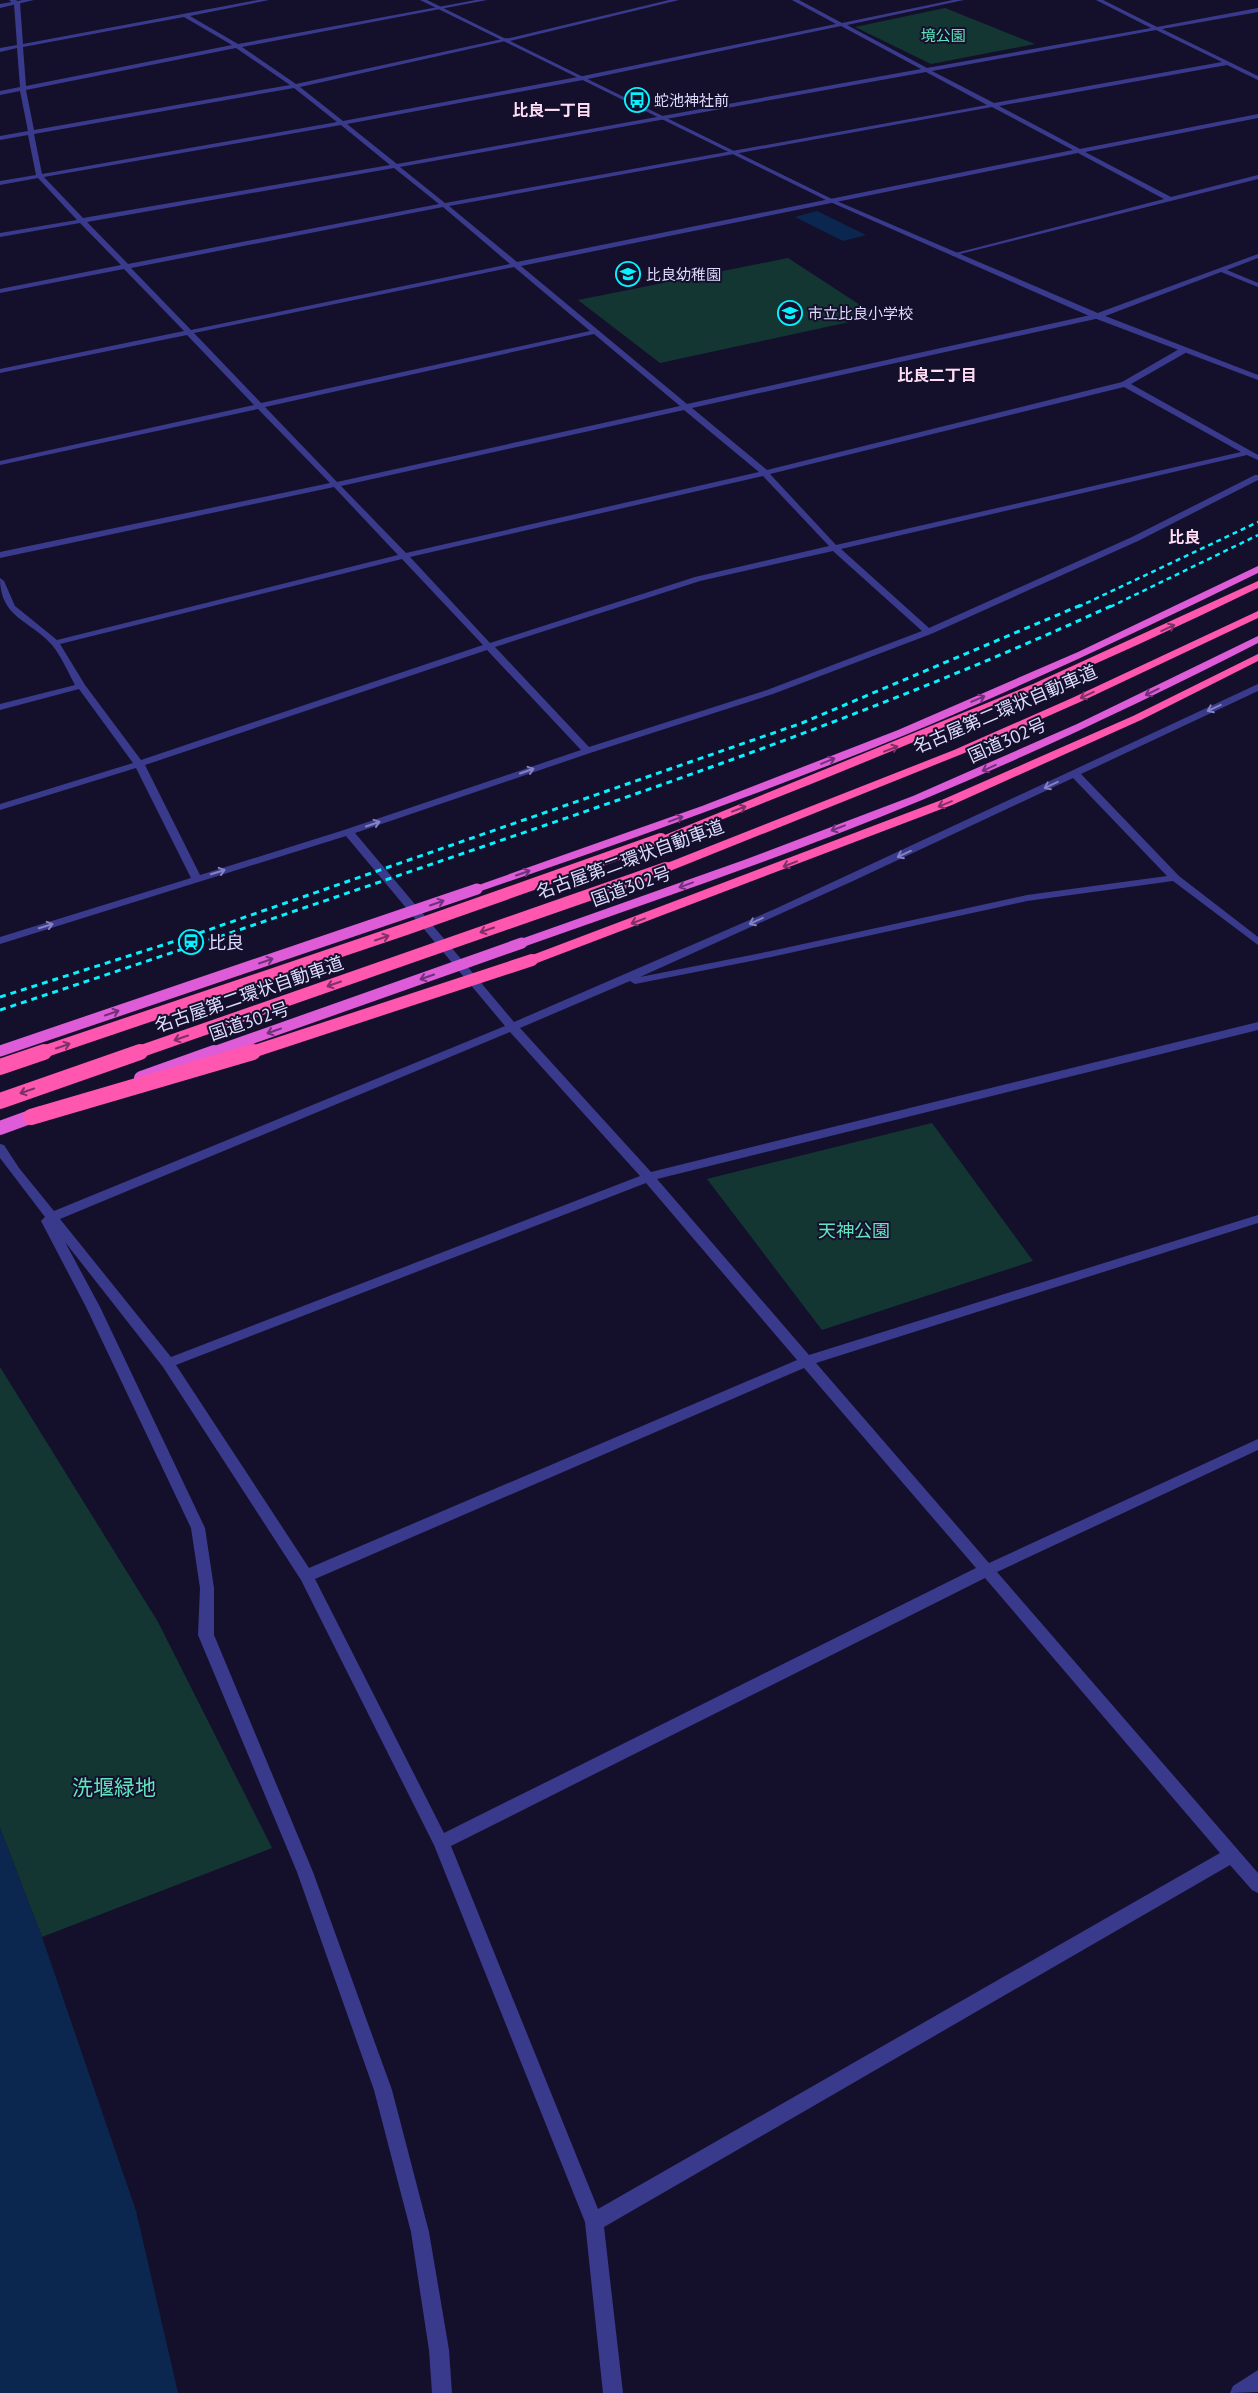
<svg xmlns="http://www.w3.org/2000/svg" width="1258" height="2393" font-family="'PT Sans','Noto Sans JP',sans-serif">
<rect width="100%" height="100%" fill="#14102c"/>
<g fill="#133633">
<path d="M945 8 1035 44 931 64 855 27Z"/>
<path d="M788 258 877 316 660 363 578 300Z"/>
<path d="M932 1123 1033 1261 822 1330 707 1179Z"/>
<path d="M0 1367 158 1622 272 1848 42 1937 0 1828Z"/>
</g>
<g fill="#0b2750">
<path d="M817 211 866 235 843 241 795 217Z"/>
<path d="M0 1828 42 1937 136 2211 178 2393H0Z"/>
</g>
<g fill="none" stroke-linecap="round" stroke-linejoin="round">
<g fill="#3a3a8c" fill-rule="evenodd">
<path d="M9 0H16L20 3 23 44 258 0H269L190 16 238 44 476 0H487L242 47 296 84 507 38 510 40 300 87 343 121 583 76 836 24 792 0H799L842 23 953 0H964L847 25 927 68 1151 28 1096 0H1103L1157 27 1258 8V12L1162 29 1258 76V80L1227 65 999 106 1080 149 1258 114V118L1085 152 1171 197 1258 175V179L952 256V254L1164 199 1078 153 521 266 687 404 1095 314 1258 254V258L1227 270 1258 283V287L1221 272 1100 318 692 408 767 470 1122 382 1181 348H1187V352L1131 384 1258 455V460L1247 455 841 549 929 628 1132 537 1255 475H1258V480L1138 541 931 634 773 694 590 753 355 833 514 1022 777 908 1258 684V691L1081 774 1179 876 1258 937V945L1173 881 1027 901 771 957 635 984 630 981 520 1028 651 1172 1258 1022V1030L657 1179 809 1355 1258 1215V1223L816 1363 989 1563 1258 1439V1450L997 1572 1258 1873V1893L1252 1890 1230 1865 604 2227 623 2393H603L585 2222 434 1845 301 1580 163 1367 65 1242 100 1307 205 1528 214 1588V1635L313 1872 392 2090 429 2232 449 2350 452 2393H432L429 2350 411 2232 374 2090 297 1872 198 1635 200 1588 191 1528 86 1307 41 1221 45 1217 0 1158V1144L4 1145 19 1168 54 1211 505 1026 346 836 0 944V937L191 878 136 768 0 810V804L133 763 79 689 0 710V704L75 685C68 672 61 656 52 645 30 620 0 618 0 578L4 581 15 606 57 640 398 555 334 487 0 558V552L330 483 258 409 0 465V461L254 405 187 335 0 373V369L184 331 124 269 0 293V289L121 265 80 223 0 237V233L77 220 38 178 0 185V181L36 175 28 135 0 140V136L28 131 20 91 0 95V91L20 87 17 48 0 52V48L17 45 14 4ZM184 17 232 45 26 86 23 47ZM841 26 921 69 397 164 347 124 583 80ZM1156 30 1222 62 994 103 932 71ZM236 48 290 85 34 130 26 90ZM926 72 987 105 445 203 400 167ZM294 88 337 122 42 174 34 134ZM992 107 1073 150 517 262 449 206ZM341 125 390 165 83 218 44 177ZM394 168 439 204 128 264 87 222ZM443 207 510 264 191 330 131 268ZM514 267 590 331 261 403 194 333ZM594 334 680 406 337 482 265 407ZM1124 387 1241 452 836 545 770 474ZM684 410 759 472 406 553 341 486ZM763 476 829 546 695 577 490 643 410 557ZM833 551 922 631 767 690 589 747 495 647 700 581ZM402 559 483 645 141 760 85 685 60 644ZM487 650 581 750 344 830 200 875 145 765ZM1073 778 1167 876 1027 895 771 951 640 977 853 881ZM510 1032 640 1176 171 1357 60 1219ZM646 1183 797 1360 309 1568 176 1365ZM804 1368 976 1568 444 1833 315 1579ZM985 1578 1220 1853 598 2209 451 1846Z"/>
<path d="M1258 2370V2392L1230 2393 1233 2386Z"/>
</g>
<g fill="#3a3a8c" fill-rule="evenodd">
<path d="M23 0H34L0 8V4Z"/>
<path d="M420 0H427L506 39 669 0H679L510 41 832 199 1100 314 1258 375V380L1094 318 828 201Z"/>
</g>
<g fill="#de5cd7" fill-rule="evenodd">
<path d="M1258 566V573C1142 630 1025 685 905 735 765 792 624 842 481 891L477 893 471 889 473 887 702 806 898 730 1078 652Z"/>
<path d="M1258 636V643C1148 699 1037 752 922 800 792 854 659 899 526 946H518L516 943 518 940 744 860 913 796 1077 724Z"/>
</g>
<g fill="#ff56af" fill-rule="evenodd">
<path d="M1258 581V588C1065 682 866 763 665 842H657L655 839 1033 684Z"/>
<path d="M1258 611V618L1080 702 962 754 670 871 666 872 660 868 662 865 954 750 1072 698Z"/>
<path d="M1258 654V661L1141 720 952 805 537 963 532 964 525 960 527 957 944 799 1133 716Z"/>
</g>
<g stroke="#07f2ff" stroke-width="2.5" stroke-dasharray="5 4" stroke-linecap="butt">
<path d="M1078 607 1258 522"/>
<path d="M1110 607 1258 535"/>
</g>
<g stroke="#07f2ff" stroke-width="3" stroke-dasharray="6 5" stroke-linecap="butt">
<path d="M0 997 188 937 802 723 1081 605"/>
<path d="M0 1010C170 954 339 896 508 838 713 768 916 696 1113 605"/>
</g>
<g stroke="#de5cd7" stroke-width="11">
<path d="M0 1051 477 889"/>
<path d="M211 1053 522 943"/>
</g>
<g stroke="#de5cd7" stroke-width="14">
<path d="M141 1078 214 1052"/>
<path d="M0 1128 41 1113"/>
</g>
<g stroke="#ff56af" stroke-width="12">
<path d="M40 1053 406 929 661 839"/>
<path d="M136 1053 666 868"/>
<path d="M249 1053 532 960"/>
</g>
<g stroke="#ff56af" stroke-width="16">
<path d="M0 1067 44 1052"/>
<path d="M0 1101 140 1052"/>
<path d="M31 1117 253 1052"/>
</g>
</g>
<defs><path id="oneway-shaft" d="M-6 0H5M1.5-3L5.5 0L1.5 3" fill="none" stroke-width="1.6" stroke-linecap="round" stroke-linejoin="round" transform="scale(1.25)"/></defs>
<g stroke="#7e3067">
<use href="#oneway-shaft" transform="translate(1168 628) rotate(-25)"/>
<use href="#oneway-shaft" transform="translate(1087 695) rotate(155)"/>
<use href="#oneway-shaft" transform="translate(891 749) rotate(-21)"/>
<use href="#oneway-shaft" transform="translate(945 804) rotate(158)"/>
<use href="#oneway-shaft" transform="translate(739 809) rotate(-21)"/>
<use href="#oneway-shaft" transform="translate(790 864) rotate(159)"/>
<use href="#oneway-shaft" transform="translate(638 921) rotate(159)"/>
<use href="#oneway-shaft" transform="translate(487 930) rotate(161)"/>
<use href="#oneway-shaft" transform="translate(382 938) rotate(-19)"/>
<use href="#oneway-shaft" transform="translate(334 984) rotate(161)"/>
<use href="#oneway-shaft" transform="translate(181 1038) rotate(161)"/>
<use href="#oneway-shaft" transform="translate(63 1046) rotate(-19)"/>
<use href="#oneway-shaft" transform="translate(27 1091) rotate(161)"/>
</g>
<g stroke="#6f3279">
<use href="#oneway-shaft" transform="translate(1152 692) rotate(154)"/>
<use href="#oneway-shaft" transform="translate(978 699) rotate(-23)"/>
<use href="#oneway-shaft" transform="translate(828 761) rotate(-22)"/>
<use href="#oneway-shaft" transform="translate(989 768) rotate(156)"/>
<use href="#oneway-shaft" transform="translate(676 819) rotate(-20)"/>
<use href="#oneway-shaft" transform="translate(838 828) rotate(159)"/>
<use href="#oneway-shaft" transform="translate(523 873) rotate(-19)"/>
<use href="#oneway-shaft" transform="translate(686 885) rotate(160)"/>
<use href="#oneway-shaft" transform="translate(437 903) rotate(-19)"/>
<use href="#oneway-shaft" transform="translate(266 961) rotate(-19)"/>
<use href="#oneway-shaft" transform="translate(427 977) rotate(161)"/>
<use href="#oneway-shaft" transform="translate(112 1013) rotate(-19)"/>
<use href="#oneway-shaft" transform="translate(274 1031) rotate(161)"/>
</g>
<g stroke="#8482c0">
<use href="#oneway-shaft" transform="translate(1214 708) rotate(155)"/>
<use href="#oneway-shaft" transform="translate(527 771) rotate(-19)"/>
<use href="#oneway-shaft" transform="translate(1051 785) rotate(155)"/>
<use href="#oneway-shaft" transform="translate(373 824) rotate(-19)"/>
<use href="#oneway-shaft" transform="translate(904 854) rotate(155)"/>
<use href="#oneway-shaft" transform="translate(218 872) rotate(-17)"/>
<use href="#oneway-shaft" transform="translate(756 921) rotate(155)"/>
<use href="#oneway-shaft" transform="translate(46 926) rotate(-17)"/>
</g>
<defs>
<symbol id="bus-ring" viewBox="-11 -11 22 22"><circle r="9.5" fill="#14102c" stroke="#07f2ff" stroke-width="1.5"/><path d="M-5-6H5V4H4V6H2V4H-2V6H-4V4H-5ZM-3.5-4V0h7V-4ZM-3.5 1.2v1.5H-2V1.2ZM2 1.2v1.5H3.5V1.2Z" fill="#07f2ff"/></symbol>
<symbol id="school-ring" viewBox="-11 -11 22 22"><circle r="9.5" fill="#14102c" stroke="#07f2ff" stroke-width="1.5"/><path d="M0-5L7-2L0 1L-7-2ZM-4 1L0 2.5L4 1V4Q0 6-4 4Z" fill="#07f2ff"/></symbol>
<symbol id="station-ring" viewBox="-11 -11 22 22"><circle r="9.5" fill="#14102c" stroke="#07f2ff" stroke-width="1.5"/><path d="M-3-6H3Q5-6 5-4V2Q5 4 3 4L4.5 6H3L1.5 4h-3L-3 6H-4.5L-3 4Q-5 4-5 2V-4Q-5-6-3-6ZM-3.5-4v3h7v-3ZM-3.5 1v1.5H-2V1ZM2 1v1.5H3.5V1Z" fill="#07f2ff"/></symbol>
</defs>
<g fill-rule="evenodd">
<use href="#bus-ring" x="623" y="86" width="28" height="28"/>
<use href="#school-ring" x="614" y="260" width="28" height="28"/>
<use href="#school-ring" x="776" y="299" width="28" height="28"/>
<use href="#station-ring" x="177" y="928" width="28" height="28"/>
</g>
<g text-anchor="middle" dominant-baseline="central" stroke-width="4" stroke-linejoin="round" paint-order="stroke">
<g font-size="15" fill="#61e5be" stroke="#14102c">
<text x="943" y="35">境公園</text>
</g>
<g font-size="15" fill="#dedbff" stroke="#14102c" text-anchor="start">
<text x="654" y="100">蛇池神社前</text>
<text x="646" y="274">比良幼稚園</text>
<text x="808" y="313">市立比良小学校</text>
</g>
<g font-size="16" font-weight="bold" fill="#ffddf4" stroke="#14102c">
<text x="552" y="110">比良一丁目</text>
<text x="937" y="375">比良二丁目</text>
</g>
<g font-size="16" font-weight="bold" fill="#ffddf4" stroke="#14102c">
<text x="1184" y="537">比良</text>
</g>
<g font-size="18" fill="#dedbff" stroke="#14102c">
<text transform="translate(1005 709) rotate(-23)">名古屋第二環状自動車道</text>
<text transform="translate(1007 740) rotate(-24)">国道302号</text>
<text transform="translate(630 859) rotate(-20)">名古屋第二環状自動車道</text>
<text transform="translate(631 886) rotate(-20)">国道302号</text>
<text transform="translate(249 994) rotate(-19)">名古屋第二環状自動車道</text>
<text transform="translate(249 1021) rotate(-19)">国道302号</text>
</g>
<g font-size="18" fill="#dedbff" stroke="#14102c" text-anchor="start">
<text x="208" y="942">比良</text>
</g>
<g font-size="18" fill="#61e5be" stroke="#14102c">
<text x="854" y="1230">天神公園</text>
</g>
<g font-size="21" fill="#61e5be" stroke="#14102c">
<text x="114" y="1787">洗堰緑地</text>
</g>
</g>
</svg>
